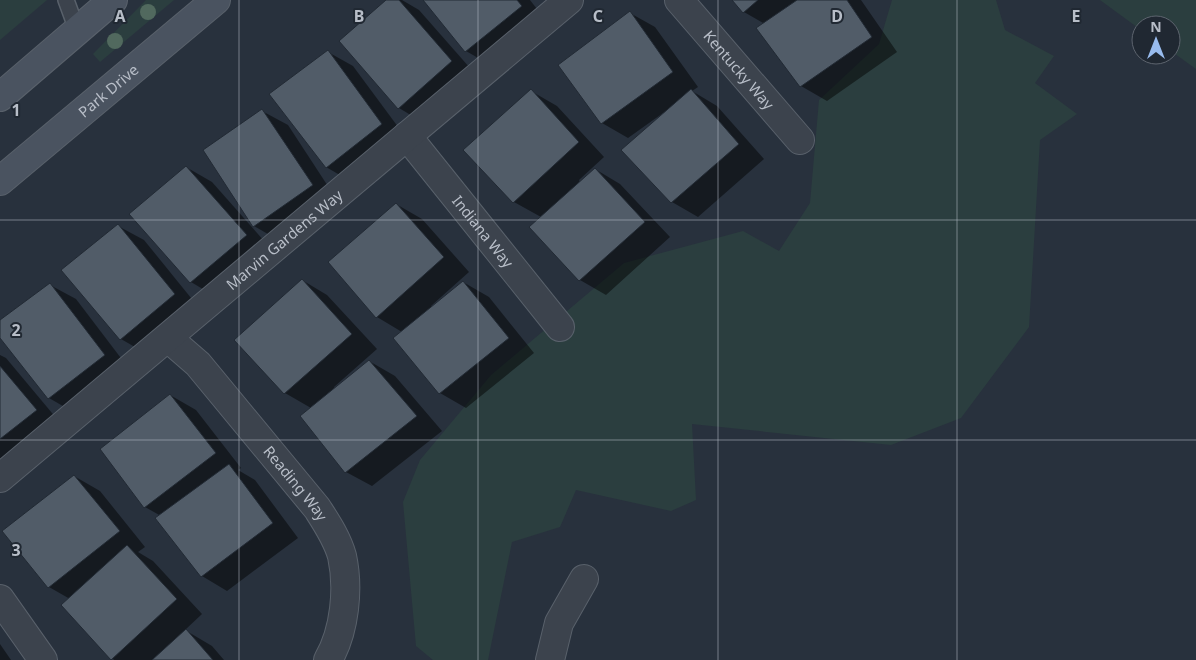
<svg xmlns="http://www.w3.org/2000/svg" width="1196" height="660" font-family="'Noto Sans',sans-serif">
<rect width="100%" height="100%" fill="#28313d"/>
<g fill="#2b3e3f">
<path d="M0 0H47L0 40Z"/>
<path d="M146 0H174L100 62 93 54Z"/>
<path d="M892 0H996L1005 30 1054 56 1035 83 1077 114 1040 140 1029 327 961 418 891 445 692 424 696 500 671 511 576 490 560 527 512 542 488 660H433L416 646 403 502 420 460 491 375 624 263 743 231 779 251 810 203 819 100 879 44Z"/>
<path d="M1100 0H1196V69L1171 51V25H1141V30Z"/>
</g>
<g fill="#0007">
<path d="M388 0H402L419 10 477 76 424 123 399 108Z"/>
<path d="M424 0H530L547 22 492 66 466 51Z"/>
<path d="M733 0H861L897 52 827 101 801 86 765 24 744 12Z"/>
<path d="M630 13 655 27 698 87 692 91 717 106 764 159 698 217 672 202 663 113 628 138 602 123Z"/>
<path d="M328 52 353 66 407 139 352 182 326 167Z"/>
<path d="M531 91 557 106 604 157 579 180 580 182 595 169 620 184 670 237 606 295 580 280 541 217 514 202Z"/>
<path d="M262 111 288 125 337 200 280 241 254 226Z"/>
<path d="M186 167 212 182 272 250 216 297 191 282Z"/>
<path d="M396 204 422 219 469 272 431 306 433 307 463 282 489 297 534 353 466 408 440 393 402 332 377 317Z"/>
<path d="M118 226 144 240 200 309 147 354 121 339Z"/>
<path d="M302 280 327 295 377 349 334 387 335 389 369 361 395 376 442 431 372 486 346 472 311 408 285 393Z"/>
<path d="M50 285 76 299 130 370 75 413 49 398 0 336V322Z"/>
<path d="M0 355 6 358 62 425 0 466Z"/>
<path d="M170 395 196 410 241 468 238 470 255 480 298 538 227 591 202 576 161 516 145 507Z"/>
<path d="M74 476 100 491 145 547 138 552 153 561 202 614 185 630 212 646 224 660H114L70 599 49 587Z"/>
<path d="M0 644 11 660H0Z"/>
</g>
<g fill="#515c68" stroke="#222a34">
<path d="M386 0H399L452 61 398 109 339 41Z"/>
<path d="M423 0H517L522 6 465 52Z"/>
<path d="M732 0H758L743 13Z"/>
<path d="M797 0H847L872 37 800 87 756 28Z"/>
<path d="M630 11 673 72 601 124 558 65Z"/>
<path d="M328 50 382 124 326 168 269 94Z"/>
<path d="M531 89 579 142 513 203 463 150Z"/>
<path d="M691 89 739 144 671 203 621 150Z"/>
<path d="M262 109 313 185 253 227 203 150Z"/>
<path d="M186 166 247 235 190 283 129 214Z"/>
<path d="M595 168 645 222 579 281 529 227Z"/>
<path d="M396 203 444 257 376 318 328 262Z"/>
<path d="M118 224 175 294 120 340 61 270Z"/>
<path d="M302 279 352 334 284 394 234 340Z"/>
<path d="M463 281 509 338 439 394 393 338Z"/>
<path d="M50 283 105 355 48 399 0 338V320Z"/>
<path d="M369 360 417 416 345 473 300 416Z"/>
<path d="M0 366 37 410 0 439Z"/>
<path d="M170 394 216 453 144 508 100 449Z"/>
<path d="M229 464 273 523 201 577 155 518Z"/>
<path d="M74 475 120 531 48 588 2 531Z"/>
<path d="M127 545 177 599 111 660 61 605Z"/>
<path d="M186 629 213 660H152Z"/>
</g>
<g fill="none" stroke-linecap="round" stroke-linejoin="round">
<defs>
<path id="service" d="M66 0 77 30"/>
<g id="minor">
<path id="s1" d="M679 0 800 140"/>
<path id="s2" d="M407 136 560 327"/>
<path id="s3" d="M168 338 198 364 317 508C326 522 337 538 342 556 349 588 345 631 328 660"/>
<path id="s4" d="M0 478 569 0"/>
<path d="M0 599 43 660"/>
<path d="M550 660 559 623 584 579"/>
</g>
<g id="secondary">
<path d="M0 97 113 0"/>
<path id="s5" d="M0 181 216 0"/>
</g>
</defs>
<use href="#service" stroke="#59616b" stroke-width="18"/>
<use href="#minor" stroke="#59616b" stroke-width="30"/>
<use href="#secondary" stroke="#59616b" stroke-width="30"/>
<use href="#service" stroke="#3c434d" stroke-width="15"/>
<use href="#minor" stroke="#3c434d" stroke-width="28"/>
<use href="#secondary" stroke="#4a5360" stroke-width="28"/>
</g>
<g fill="#51695e">
<circle cx="148" cy="12" r="8"/>
<circle cx="115" cy="41" r="8"/>
</g>
<path fill="none" stroke="#b8bec8" stroke-width="1" stroke-opacity="0.55" d="M239 0V660M478 0V660M718 0V660M957 0V660M0 220H1196M0 440H1196"/>
<g text-anchor="middle" dominant-baseline="central" stroke-width="4" stroke-linejoin="round" paint-order="stroke">
<g font-size="15" fill="#b8bec8" stroke="#202832">
<text stroke="none"><textPath href="#s1" startOffset="92">Kentucky Way</textPath></text>
<text stroke="none"><textPath href="#s5" startOffset="141">Park Drive</textPath></text>
<text stroke="none"><textPath href="#s2" startOffset="122">Indiana Way</textPath></text>
<text stroke="none"><textPath href="#s4" startOffset="371">Marvin Gardens Way</textPath></text>
<text stroke="none"><textPath href="#s3" startOffset="194">Reading Way</textPath></text>
</g>
</g>
<g font-size="16" text-anchor="middle" font-weight="bold" fill="#b8bec8" stroke="#202832" stroke-width="4" stroke-linejoin="round" paint-order="stroke">
<text x="120" y="22">A</text>
<text x="359" y="22">B</text>
<text x="598" y="22">C</text>
<text x="837" y="22">D</text>
<text x="1076" y="22">E</text>
<text x="16" y="116">1</text>
<text x="16" y="336">2</text>
<text x="16" y="556">3</text>
</g>
<g transform="translate(1156 40)"><circle r="24" fill="#202832" stroke="#5d646e"/>
<path d="M0-4L9 19L0 12L-9 19Z" fill="#98bbed"/>
<text y="-8" font-size="14" font-weight="bold" text-anchor="middle" fill="#b8bec8">N</text>
</g>
</svg>
